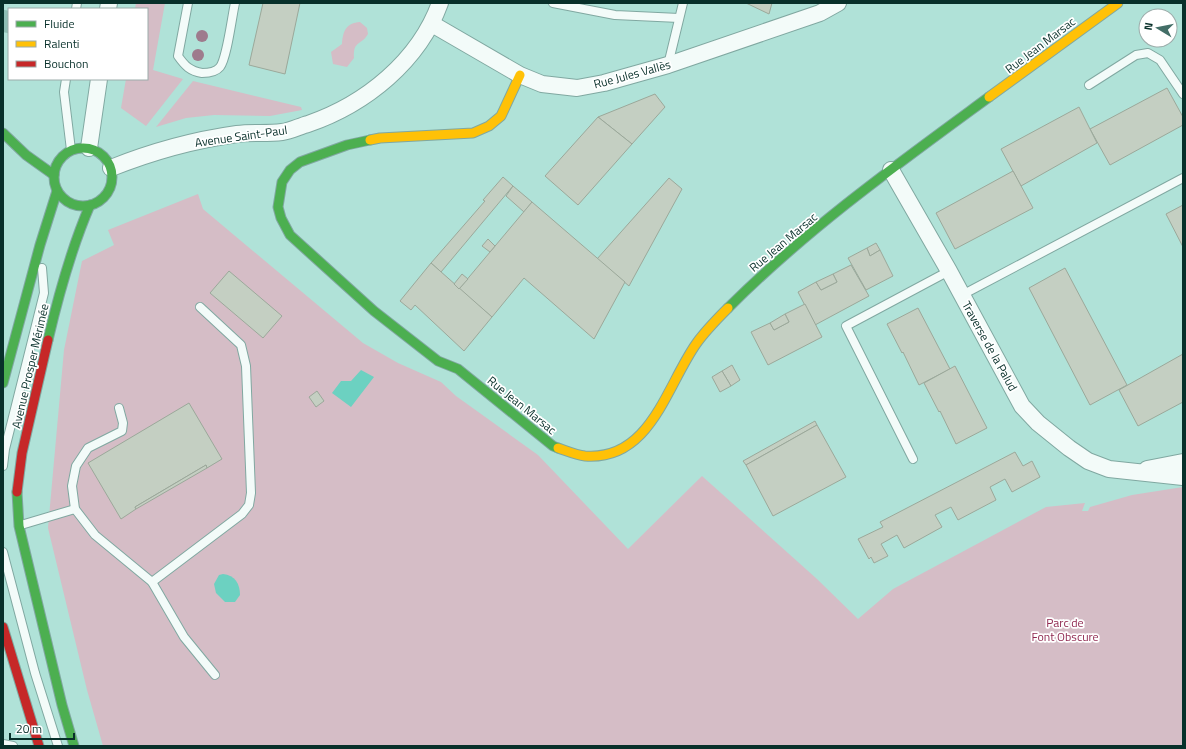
<svg xmlns="http://www.w3.org/2000/svg" width="1186" height="749" font-family="'Titillium Web',sans-serif">
<rect width="100%" height="100%" fill="#b0e2d8"/>
<g fill="#d5bdc6">
<path d="M136 3H165L153 70 183 79 146 126 121 108 126 79H147V9H135Z"/>
<path d="M360 22 367 28 368 34C361 46 353 40 354 58L347 67 333 64 331 52 342 44C343 31 346 23 360 22Z"/>
<path d="M193 81 301 107 302 110 270 116 214 115 186 118 156 127Z"/>
<path d="M198 194 203 209 363 343 398 363 441 382 456 396 538 455 628 549 702 476 817 579 858 619 893 589 1046 507 1085 503 1082 511H1088L1090 507 1132 495 1183 487V746H103L87 690 48 528 64 350 82 261 114 245 108 230Z"/>
</g>
<g fill="#6cd1c1">
<path d="M361 370 374 377 351 407 332 393 341 381H351Z"/>
<path d="M223 574C235 575 240 584 240 595L235 602H225L216 593 214 584 219 575Z"/>
</g>
<g fill="#c4cfc2" stroke="#9ba89a">
<path d="M263 3H300L285 74 249 65Z"/>
<path d="M746 3H772L769 14Z"/>
<path d="M1167 88 1183 117V125L1110 165 1090 129Z"/>
<path d="M655 94 665 107 632 144 598 117Z"/>
<path d="M1079 107 1097 143 1021 186 1001 149Z"/>
<path d="M598 117 632 144 578 205 545 176Z"/>
<path d="M1013 171 1033 208 955 249 936 213Z"/>
<path d="M503 177 513 186 441 272 431 263 485 201 483 200Z"/>
<path d="M669 178 682 189 629 286 597 259Z"/>
<path d="M513 186 532 202 524 212 506 196Z"/>
<path d="M532 202 625 282 594 339 524 278 492 317 459 289Z"/>
<path d="M1183 205V247L1166 214Z"/>
<path d="M488 239 495 246 490 252 482 246Z"/>
<path d="M876 243 880 250 870 256 867 248Z"/>
<path d="M867 248 870 256 880 250 893 276 866 290 848 258Z"/>
<path d="M431 263 492 317 464 351 415 305 411 310 400 301Z"/>
<path d="M851 265 869 296 815 325 798 292 816 282 821 290 837 282 833 274Z"/>
<path d="M1065 268 1127 385 1090 405 1029 288Z"/>
<path d="M229 271 282 316 263 338 210 293Z"/>
<path d="M462 274 468 279 459 289 454 284Z"/>
<path d="M833 274 837 282 821 290 816 282Z"/>
<path d="M805 304 822 337 768 365 751 332 770 323 774 330 789 322 785 314Z"/>
<path d="M918 308 950 369 919 385 903 352 902 353 887 324Z"/>
<path d="M785 314 789 322 774 330 770 323Z"/>
<path d="M1183 354V402L1138 426 1119 390Z"/>
<path d="M732 365 740 380 731 386 722 371Z"/>
<path d="M955 366 987 428 956 444 940 411 939 412 924 383Z"/>
<path d="M722 371 731 386 720 392 712 377Z"/>
<path d="M317 391 324 401 316 407 309 397Z"/>
<path d="M189 403 222 459 207 468 206 465 135 507 136 509 121 519 88 463Z"/>
<path d="M815 421 817 425 746 465 743 461Z"/>
<path d="M817 425 846 477 773 516 746 465Z"/>
<path d="M1015 452 1023 466 1032 461 1040 477 1012 492 1005 479 990 487 996 500 958 520 951 507 935 515 942 527 904 548 897 535 881 544 888 556 874 563 871 557 869 559 858 539 883 527 880 522Z"/>
<path d="M206 465 207 468 136 509 135 507Z"/>
</g>
<g fill="none" stroke-linecap="round" stroke-linejoin="round">
<path stroke="#8ebeb5" stroke-width="22" stroke-dasharray="22 11" stroke-linecap="butt" d="M3 32 9 3"/>
<defs>
<g id="lane">
<path d="M188 3 178 56C185 66 190 71 202 73 208 73 216 72 220 67 227 58 232 16 235 3"/>
<path d="M553 3 615 15 679 18"/>
<path d="M76 9 77 3"/>
<path d="M668 65 683 3"/>
<path d="M66 79 64 92 71 150"/>
<path d="M1089 85 1136 55 1148 53 1160 60 1183 94"/>
<path d="M962 295 1183 178"/>
<path d="M119 408 123 423 122 431 88 448 76 466 72 486 75 509 95 535 152 582 184 637 215 675"/>
<path d="M913 459 846 326 949 271"/>
<path d="M3 466 5 449 44 293 42 268"/>
<path d="M21 525 75 509"/>
<path d="M3 552 35 673 58 746"/>
<path d="M152 582 242 514 249 505 251 493 246 366 241 345 200 307"/>
<path d="M3 744 13 746"/>
</g>
<g id="street">
<path d="M108 9 109 3"/>
<path d="M432 24 520 75 542 84 577 88 604 83 668 65 820 13 838 3"/>
<path d="M89 148 99 79"/>
<path d="M111 168C151 152 194 140 237 134 252 132 267 134 282 132 291 131 300 126 308 124 366 104 419 61 440 3"/>
<path d="M891 170 949 271 1022 406 1038 423 1069 448 1088 461 1109 469 1183 477"/>
<path d="M1147 469 1183 462"/>
</g>
<g id="fast">
<path d="M3 133 26 155 54 175"/>
<path d="M370 140 347 145 300 162 290 170 282 182 278 207 281 218 290 235 374 311 438 361 458 369 553 446 558 448"/>
<circle cx="83" cy="177" r="29"/>
<path d="M728 308C808 228 899 163 989 97"/>
<path d="M48 340C59 293 71 249 90 205"/>
<path d="M3 383 40 245 57 191"/>
<path d="M17 492 19 526 62 705 74 746"/>
</g>
<g id="slow">
<path d="M989 97 1118 3"/>
<path d="M370 140 380 138 473 133 489 126 501 116 520 75"/>
<path d="M558 448C567 451 576 455 585 456 650 461 666 387 696 344 705 331 717 319 728 308"/>
</g>
<g id="jam">
<path d="M17 492 22 453 48 340"/>
<path d="M3 627 39 746"/>
</g>
</defs>
<use href="#lane" stroke="#80a8a1" stroke-width="10"/>
<use href="#street" stroke="#80a8a1" stroke-width="18"/>
<use href="#fast" stroke="#80a8a1" stroke-width="11"/>
<use href="#slow" stroke="#80a8a1" stroke-width="11"/>
<use href="#jam" stroke="#80a8a1" stroke-width="11"/>
<use href="#lane" stroke="#f3fbf9" stroke-width="8"/>
<use href="#street" stroke="#f3fbf9" stroke-width="16"/>
<use href="#fast" stroke="#4caf50" stroke-width="9"/>
<use href="#slow" stroke="#ffc107" stroke-width="9"/>
<use href="#jam" stroke="#c62828" stroke-width="9"/>
</g>
<g fill="#9e7b8d">
<circle cx="202" cy="36" r="6"/>
<circle cx="198" cy="55" r="6"/>
</g>
<g text-anchor="middle" dominant-baseline="central" stroke-width="3.5" stroke-linejoin="round" paint-order="stroke">
<g font-size="12" fill="#08302a" stroke="#fff">
<text transform="translate(1040 45) rotate(-37)">Rue Jean Marsac</text>
<text transform="translate(632 74) rotate(-15)">Rue Jules Vallès</text>
<text transform="translate(241 136) rotate(-8)">Avenue Saint-Paul</text>
<text transform="translate(783 242) rotate(-40)">Rue Jean Marsac</text>
<text transform="translate(990 346) rotate(61)">Traverse de la Palud</text>
<text transform="translate(30 366) rotate(-77)">Avenue Prosper Mérimée</text>
<text transform="translate(522 405) rotate(39)">Rue Jean Marsac</text>
</g>
<g font-size="12" fill="#8f274f" stroke="#fff">
<text x="1065" y="622">Parc de<tspan x="1065" dy="14">Font Obscure</tspan></text>
</g>
</g>
<rect width="1186" height="749" fill="none" stroke="#08302a" stroke-width="8"/>
<rect x="8" y="8" width="140" height="72" fill="#ffffff" stroke="#9cacaa"/>
<rect x="16" y="21" width="20" height="6" fill="#4caf50" stroke="#9cacaa"/>
<text x="44" y="28" font-size="12" fill="#08302a">Fluide</text>
<rect x="16" y="41" width="20" height="6" fill="#ffc107" stroke="#9cacaa"/>
<text x="44" y="48" font-size="12" fill="#08302a">Ralenti</text>
<rect x="16" y="61" width="20" height="6" fill="#c62828" stroke="#9cacaa"/>
<text x="44" y="68" font-size="12" fill="#08302a">Bouchon</text>
<g transform="translate(1158 28) rotate(280)"><circle r="19" fill="#ffffff" stroke="#9cacaa"/>
<path d="M0-3L7 15L0 10L-7 15Z" fill="#436e67"/>
<text y="-6" font-size="11" font-weight="bold" text-anchor="middle" fill="#08302a">N</text>
</g>
<path d="M10 733v6h64v-6" fill="none" stroke="#08302a" stroke-width="2"/>
<text x="16" y="733" font-size="12" fill="#08302a" stroke="#ffffff" stroke-width="3" paint-order="stroke">20 m</text>
</svg>
